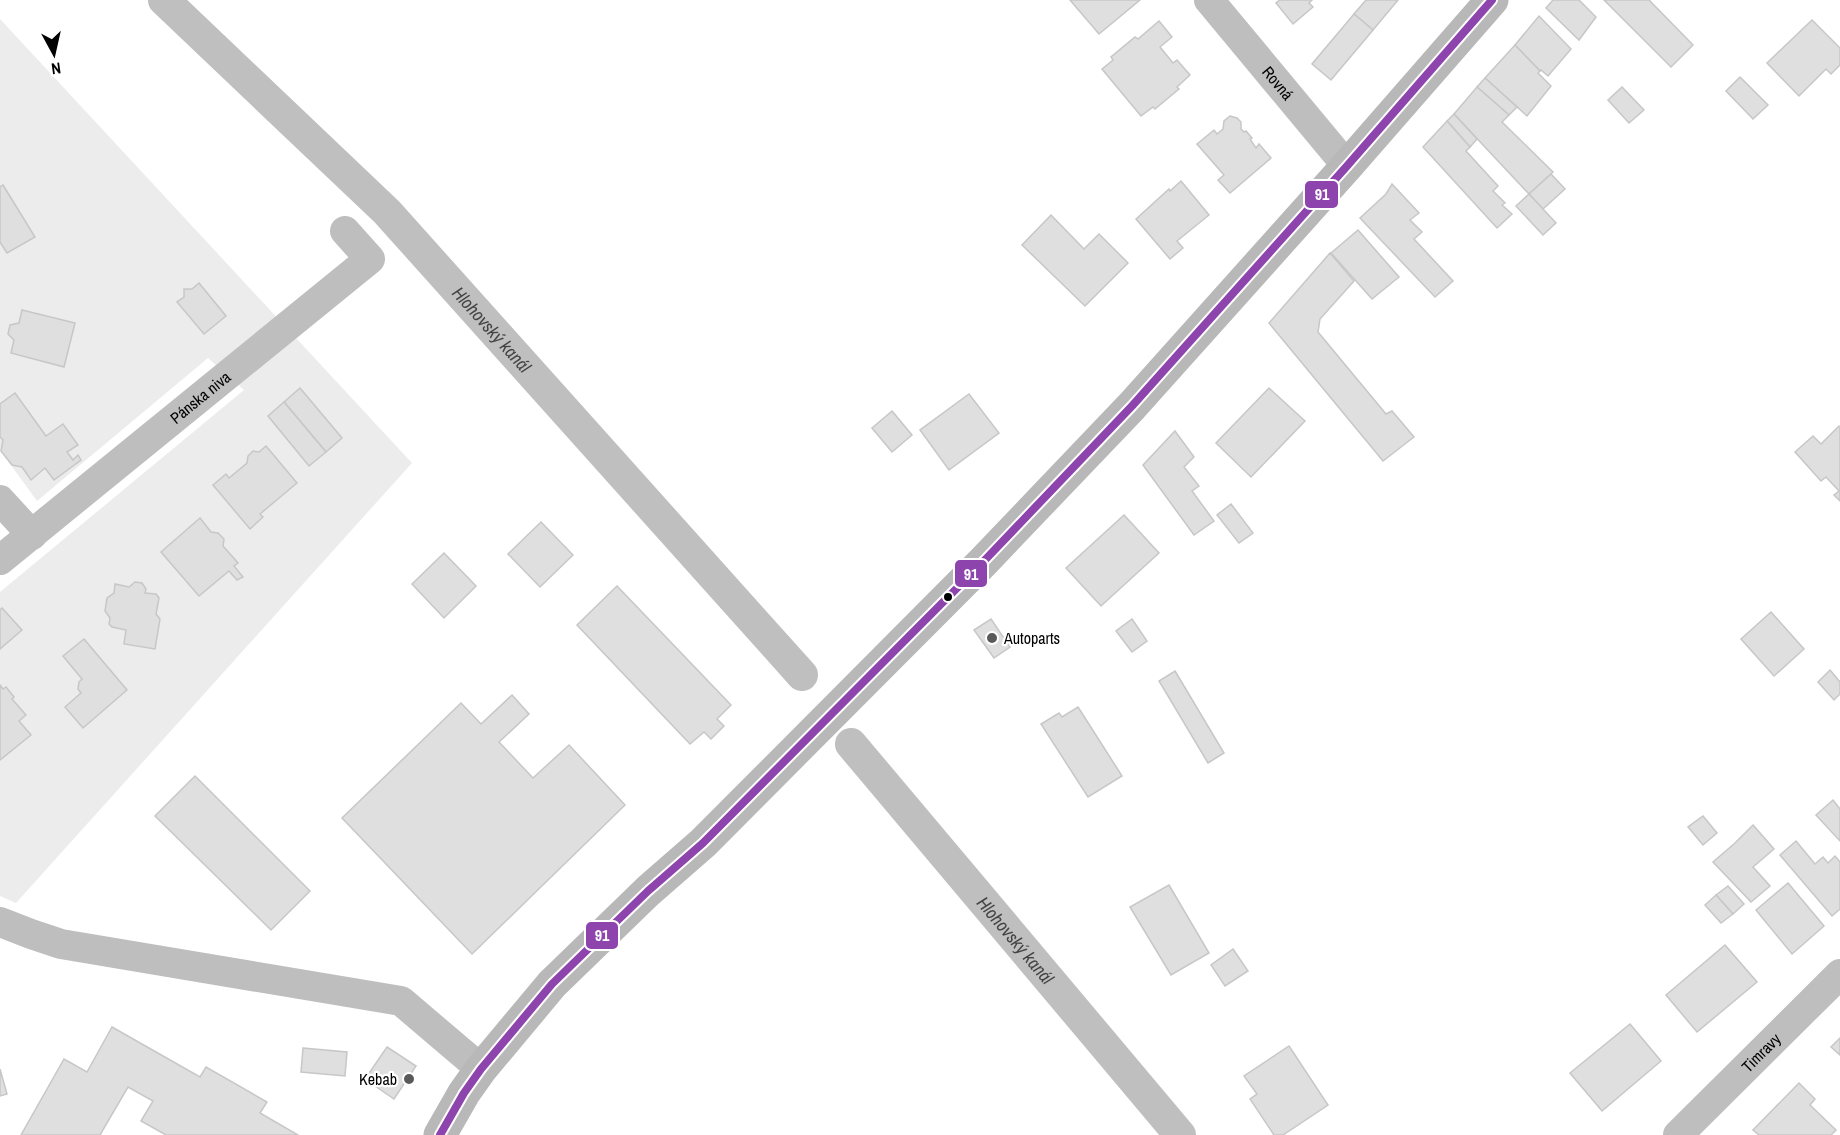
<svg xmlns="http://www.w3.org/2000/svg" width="1840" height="1135" font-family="'Archivo Narrow',sans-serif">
<rect width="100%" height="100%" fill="#fff"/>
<path fill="#ececec" d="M0 19 412 463 16 903 0 896V592L244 390 208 358 37 501 0 450Z"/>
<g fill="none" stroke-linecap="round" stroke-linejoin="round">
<g stroke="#bfbfbf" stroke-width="32">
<path id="s1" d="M164 0 387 212 802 675"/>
<path id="s2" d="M851 744 1180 1135"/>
</g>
</g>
<g fill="#dfdfdf" stroke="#c7c7c7" stroke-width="1.5">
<path d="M1070 0H1140L1099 34Z"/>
<path d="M1280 0H1312L1309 3 1313 7 1293 24 1276 3Z"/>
<path d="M1366 0H1398L1373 30 1354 14Z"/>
<path d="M1553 0H1579L1596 17 1579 40 1546 8Z"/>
<path d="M1604 0H1649L1693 45 1671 67Z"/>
<path d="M1354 14 1373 30 1331 80 1312 64Z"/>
<path d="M1539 16 1571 49 1548 76 1541 70 1540 71 1515 45Z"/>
<path d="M1812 20 1840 48V65L1831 74 1826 69 1799 96 1767 63Z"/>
<path d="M1159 21 1172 37 1160 47 1173 63 1177 60 1190 75 1177 87 1179 89 1155 109 1153 107 1141 116 1102 69 1113 60 1111 57 1135 37 1138 39Z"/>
<path d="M1515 45 1540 71 1538 73 1551 86 1527 116 1485 78Z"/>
<path d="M1740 77 1768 105 1753 119 1726 91Z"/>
<path d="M1485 78 1517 107 1509 115 1477 87Z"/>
<path d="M1477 87 1509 115 1502 122 1553 172 1529 194 1454 114Z"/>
<path d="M1622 87 1644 110 1629 123 1608 100Z"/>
<path d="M1454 114 1477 139 1470 147 1447 121Z"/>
<path d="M1230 116 1237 118 1241 122V129L1244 132 1246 131 1252 138 1250 139 1256 148 1259 144 1271 158 1230 193 1218 180 1224 175 1197 144 1214 130 1217 134 1223 129 1224 121Z"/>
<path d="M1447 121 1470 147 1466 151 1498 186 1493 191 1505 203 1502 205 1512 214 1497 228 1423 147Z"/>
<path d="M1551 174 1565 189 1543 209 1529 194Z"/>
<path d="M1181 181 1209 215 1177 241 1183 248 1170 259 1136 219 1169 189 1170 191Z"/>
<path d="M1392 184 1419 213 1410 220 1422 232 1414 239 1453 281 1435 297 1360 218 1386 194Z"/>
<path d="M3 185 35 237 7 253 0 242V187Z"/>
<path d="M1529 194 1556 223 1543 235 1516 206Z"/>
<path d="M1051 215 1084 249 1099 234 1128 263 1085 306 1022 245Z"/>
<path d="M1358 230 1399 277 1372 299 1331 253Z"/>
<path d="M1330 253 1354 281 1320 319 1318 332 1386 414 1392 411 1414 437 1383 461 1269 323Z"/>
<path d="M199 283 226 316 204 334 177 302 184 297V289H192Z"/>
<path d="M22 310 75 323 64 367 11 353 14 340 8 334 10 325 19 323Z"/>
<path d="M300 388 342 438 326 452 284 402Z"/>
<path d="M1269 388 1305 421 1251 477 1216 443Z"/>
<path d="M15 393 46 436 63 424 78 445 67 452 73 460 78 455 81 460 54 480 45 468 31 480 22 467 12 465 1 451 3 440 0 437V404Z"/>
<path d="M969 394 999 433 949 470 920 430Z"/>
<path d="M284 402 326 452 309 466 268 416Z"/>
<path d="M892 411 912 435 892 452 872 428Z"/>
<path d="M1839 426 1840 427V501L1834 495 1839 491 1826 477 1821 481 1795 452 1813 436 1821 444Z"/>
<path d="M1175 431 1194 457 1184 467 1199 486 1192 491 1214 521 1194 535 1143 465Z"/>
<path d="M266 446 297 483 260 514 263 517 250 529 213 485 226 474 229 478 247 463 248 456 253 451 259 452Z"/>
<path d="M1231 504 1253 533 1239 543 1217 515Z"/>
<path d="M1124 515 1159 553 1101 606 1066 568Z"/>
<path d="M200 518 211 532 218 533 224 539 223 546 238 563 234 566 243 577 237 580 229 571 199 596 161 552Z"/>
<path d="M541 522 573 555 540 587 508 554Z"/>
<path d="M444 553 476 586 444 618 412 584Z"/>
<path d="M135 582 142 583 146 589 145 593 156 594 159 598 156 614 160 619 155 649 124 644 126 630 112 627 109 624 110 618 105 611 107 598 114 593 115 584 129 587Z"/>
<path d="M617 586 731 705 717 719 724 726 711 739 704 732 690 744 577 625Z"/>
<path d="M2 608 22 630 0 649V610Z"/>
<path d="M1771 612 1804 649 1774 676 1741 639Z"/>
<path d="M991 619 1010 647 994 658 974 630Z"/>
<path d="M1132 619 1147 641 1132 652 1116 631Z"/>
<path d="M84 639 127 690 83 728 65 707 81 693 78 689 79 682 82 679 63 656Z"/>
<path d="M1830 670 1840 682V694L1834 700 1818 682Z"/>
<path d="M1175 671 1224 753 1208 763 1159 681Z"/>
<path d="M0 685 3 689 6 687 14 697 12 699 26 715 19 721 31 735 0 760Z"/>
<path d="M512 695 529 714 499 742 533 778 569 745 625 805 472 954 342 818 461 703 481 724Z"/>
<path d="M1078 707 1122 776 1088 797 1041 724 1059 713 1062 717Z"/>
<path d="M195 776 310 891 271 930 155 816Z"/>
<path d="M1833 800 1840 809V841L1816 815Z"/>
<path d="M1703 816 1717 833 1703 845 1688 827Z"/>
<path d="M1753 825 1774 849 1753 867 1770 886 1751 902 1713 862 1735 843Z"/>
<path d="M1796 841 1815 864 1823 857 1828 863 1835 856 1840 862V909L1832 916 1780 855Z"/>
<path d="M1788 883 1824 926 1792 954 1756 910Z"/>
<path d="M1169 885 1209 953 1171 975 1130 907Z"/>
<path d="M1728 886 1744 904 1733 914 1716 895Z"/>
<path d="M1716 895 1733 914 1721 923 1705 905Z"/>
<path d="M1725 945 1757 982 1697 1032 1666 995Z"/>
<path d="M1233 949 1248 971 1225 986 1211 965Z"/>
<path d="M1630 1024 1661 1061 1602 1111 1570 1073Z"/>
<path d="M112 1027 200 1077 206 1067 267 1102 260 1113 298 1135H166L141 1121 153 1101 128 1087 100 1135H21L64 1059 87 1072Z"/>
<path d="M1840 1038V1055L1831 1047Z"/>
<path d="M1289 1046 1328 1105 1283 1135H1274L1250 1099 1257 1094 1244 1076Z"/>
<path d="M387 1047 416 1066 394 1099 365 1079Z"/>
<path d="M303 1048 347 1052 345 1076 301 1072Z"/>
<path d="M0 1069 7 1094 0 1096Z"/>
<path d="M1799 1083 1815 1099 1810 1105 1836 1130 1831 1135H1759L1753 1130Z"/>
</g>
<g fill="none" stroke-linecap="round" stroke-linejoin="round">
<g stroke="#bebebe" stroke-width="30">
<path id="s3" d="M1209 0 1347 166"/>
<path d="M0 500 32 535"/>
<path id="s4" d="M0 560 370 259 345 231"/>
<path d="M0 922 31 934 61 944 401 1001 481 1069"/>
<path id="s5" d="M1678 1135 1840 974"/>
</g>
<path stroke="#b8b8b8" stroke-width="33" d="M440 1135 464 1093 481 1069 552 984 648 891 703 843 983 562 1132 406 1347 166 1492 0"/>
<defs>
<path id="bus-1" d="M440 1135 464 1093 481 1069 552 984 648 891 703 843 983 562 1132 406 1347 166 1492 0"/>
</defs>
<use href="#bus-1" stroke="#fff" stroke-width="12"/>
<use href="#bus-1" stroke="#8e44ad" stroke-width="8"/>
</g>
<circle fill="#000" stroke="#fff" stroke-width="2" cx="948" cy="597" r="5"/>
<g fill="#595959" stroke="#fff" stroke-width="2">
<circle cx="992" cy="638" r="6"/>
<circle cx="409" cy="1079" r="6"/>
</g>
<g text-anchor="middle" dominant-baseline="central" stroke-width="4.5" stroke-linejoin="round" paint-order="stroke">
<g font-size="16" fill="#000" stroke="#fff">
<text stroke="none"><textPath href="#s3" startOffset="108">Rovná</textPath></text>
<text stroke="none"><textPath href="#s4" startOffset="258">Pánska niva</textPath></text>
<text stroke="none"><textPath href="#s5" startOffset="117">Timravy</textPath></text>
</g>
<g font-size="16" fill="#000" stroke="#fff" text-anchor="start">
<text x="1004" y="638">Autoparts</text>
<text x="397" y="1079" text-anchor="end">Kebab</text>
</g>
<g font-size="18" font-style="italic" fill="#444" stroke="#fff">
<text stroke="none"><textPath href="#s1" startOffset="465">Hlohovský kanál</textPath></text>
<text stroke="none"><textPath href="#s2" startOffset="256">Hlohovský kanál</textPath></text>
</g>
</g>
<g stroke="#fff" stroke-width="2">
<rect x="1304" y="180" width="35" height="29" rx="6" fill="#8e44ad"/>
<rect x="954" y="559" width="34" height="29" rx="6" fill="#8e44ad"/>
<rect x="585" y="921" width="34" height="29" rx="6" fill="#8e44ad"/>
</g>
<g font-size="16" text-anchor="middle" font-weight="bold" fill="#fff">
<text x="1322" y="200">91</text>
<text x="971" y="580">91</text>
<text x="602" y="941">91</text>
</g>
<g transform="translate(54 54) rotate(172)" stroke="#ffffff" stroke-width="4.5" paint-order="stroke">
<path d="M0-4.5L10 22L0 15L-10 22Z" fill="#000000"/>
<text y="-9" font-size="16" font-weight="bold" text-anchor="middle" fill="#000000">N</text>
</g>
</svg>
